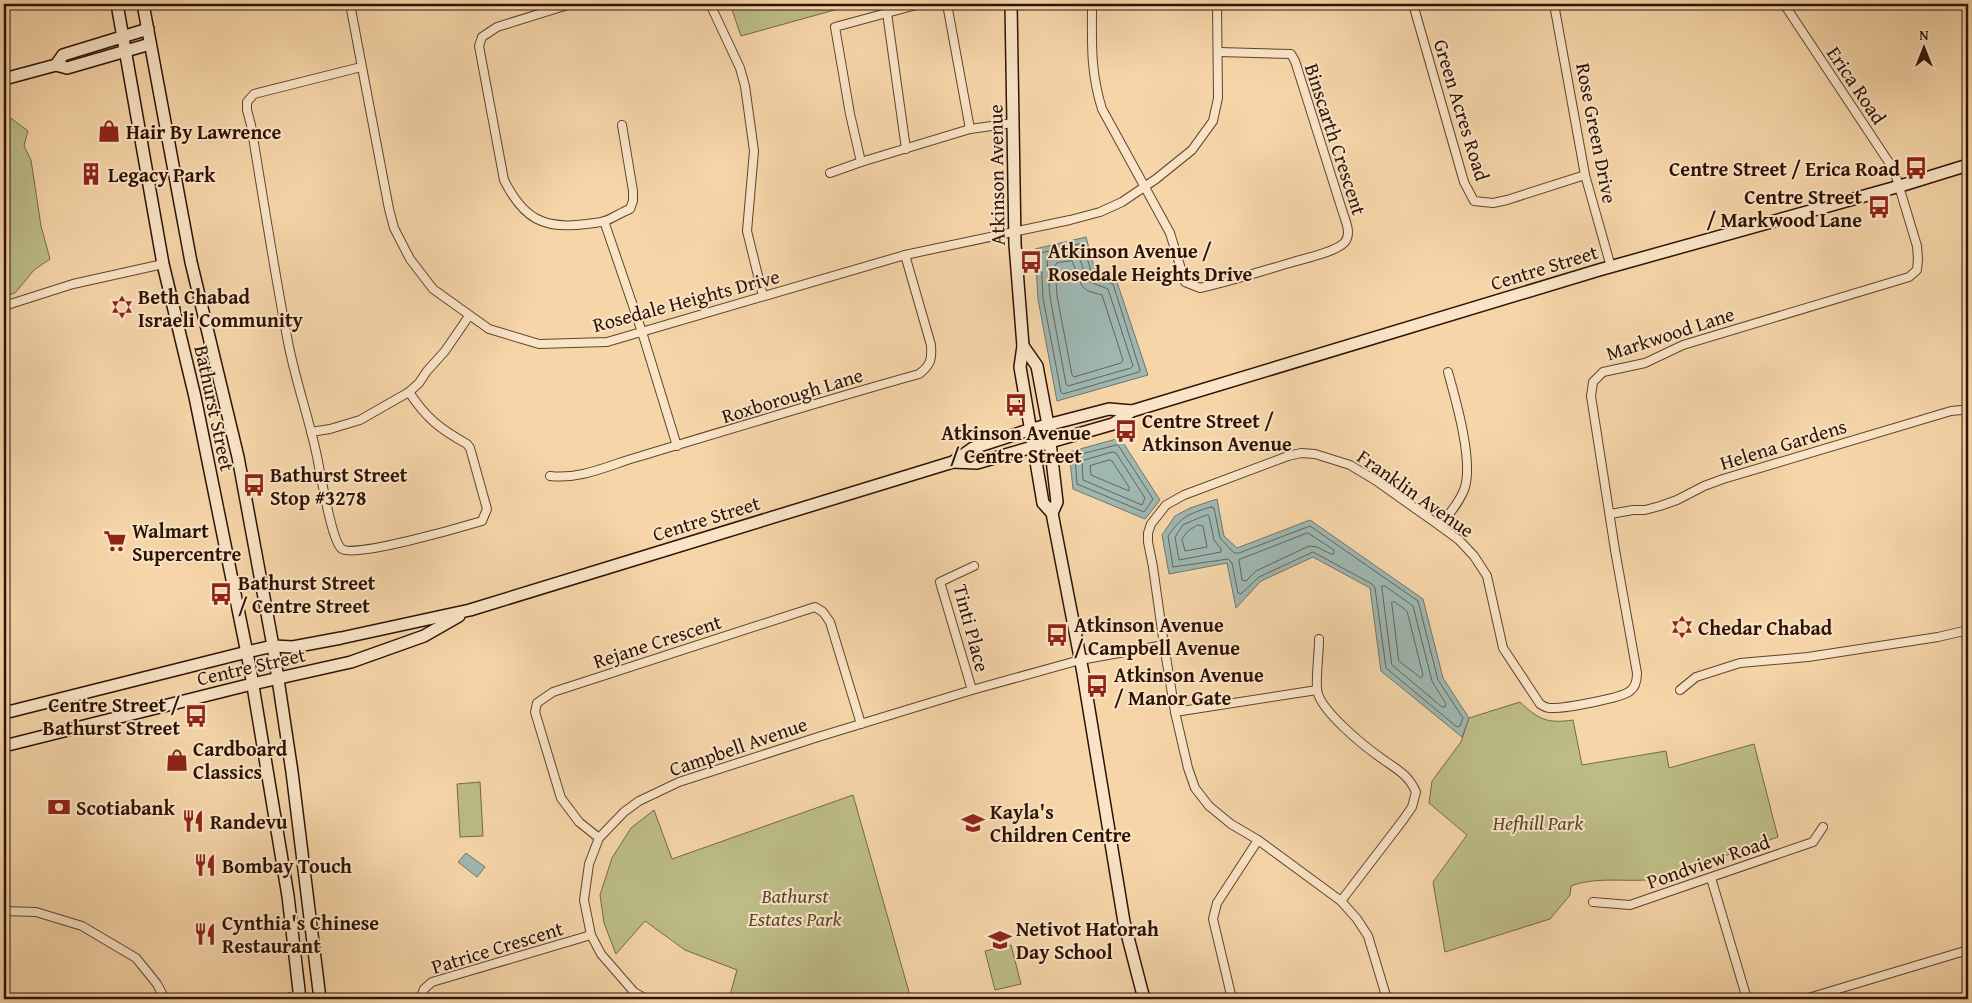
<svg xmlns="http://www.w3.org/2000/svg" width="1972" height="1003" font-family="'Gentium Book Plus',serif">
<rect width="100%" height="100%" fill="#f6d6a9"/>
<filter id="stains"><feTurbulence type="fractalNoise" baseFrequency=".004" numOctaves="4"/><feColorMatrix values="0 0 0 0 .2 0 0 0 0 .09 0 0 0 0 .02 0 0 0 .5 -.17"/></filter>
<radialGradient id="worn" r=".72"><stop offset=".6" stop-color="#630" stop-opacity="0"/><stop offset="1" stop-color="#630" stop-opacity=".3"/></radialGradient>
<g fill="#bdbd87" stroke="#766846">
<path d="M730 4H856L741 36Z"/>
<path d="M4 113 28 131 24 146 31 160 41 226 50 259 34 270 15 293 4 296Z"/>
<path d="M1520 702C1538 719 1547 724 1573 720L1582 765 1666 751 1669 768 1754 744 1778 837 1662 878C1632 884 1600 875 1571 886L1570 895 1550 919 1445 952 1433 882 1467 835 1429 803 1432 781 1461 742 1469 718Z"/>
<path d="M480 782 483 836 460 837 457 784Z"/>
<path d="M853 795 911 999H729L737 970 685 950 645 921 616 954 604 923 600 895 612 858 631 828 654 810 672 859Z"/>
<path d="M1011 945 1021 984 995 990 985 951Z"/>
</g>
<g fill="#9eb7b1" stroke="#72756c">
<path d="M1086 237 1096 274 1116 279 1148 375 1057 401 1038 299 1035 249Z"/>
<path d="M1120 438 1160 500 1145 519 1073 489 1069 452Z"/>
<path d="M1217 499 1224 536 1237 548 1310 520 1423 599 1443 678 1469 718 1462 737 1381 671 1370 588 1313 557 1261 581 1236 608 1227 563 1169 574 1162 535 1175 516 1190 508Z"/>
<path d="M466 853 485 867 477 877 458 862Z"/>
</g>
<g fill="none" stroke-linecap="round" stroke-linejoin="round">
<g stroke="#66645a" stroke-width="1">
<path d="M1080 244 1083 245 1093 277 1113 284 1140 370 1139 372 1063 394 1061 392 1043 298 1041 255 1042 253Z"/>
<path d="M1077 252 1088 281 1108 289 1133 366 1131 368 1068 386 1066 384 1050 297 1047 260 1049 257Z"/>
<path d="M1072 261 1082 286 1088 291 1102 295 1123 360 1121 363 1074 377 1072 375 1057 296 1055 266 1057 263Z"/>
<path d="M1118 445 1153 499 1144 512 1077 484 1075 456Z"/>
<path d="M1113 452 1116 453 1145 498 1142 505 1083 480 1082 461Z"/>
<path d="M1110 460 1112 461 1129 487V491L1091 475 1090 466Z"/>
<path d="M1211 507 1214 508 1220 538 1234 553H1239L1310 526 1418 601 1438 680 1463 718 1460 726 1457 727 1386 668 1375 588 1372 584 1313 552 1259 577 1241 594 1238 593 1232 563 1228 559 1173 567 1168 536C1182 516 1188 514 1211 507Z"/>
<path d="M1207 515 1209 516 1214 540 1221 549V552L1179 560 1175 537 1183 525Z"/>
<path d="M1198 525 1203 526 1207 547 1185 551 1182 539 1188 531Z"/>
<path d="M1308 533 1334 550V554H1331L1317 547 1309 546 1256 571 1246 581 1242 580 1239 560Z"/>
<path d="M1382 586H1385L1413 606 1432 681 1446 704 1445 707H1442L1392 665Z"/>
<path d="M1392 602H1395L1407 611 1423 675 1421 678 1399 661Z"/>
</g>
<defs>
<g id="street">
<path d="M350 4 389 209 394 228 410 259 433 289 489 329 539 344 607 342 905 255 1070 220 1100 212 1122 202 1156 179 1192 150 1213 121 1218 98 1217 4"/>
<path d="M571 4 497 27 482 37 479 46 504 180C523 218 543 230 586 224 592 223 599 223 605 221 613 218 622 212 630 209L633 201V191L622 125"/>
<path d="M710 4 740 68 745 86 754 151 747 231 763 296"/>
<path d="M920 4 835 27 850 114 861 162 970 129 1013 123"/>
<path d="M947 4 970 129"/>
<path d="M1092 4C1092 42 1090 71 1102 109L1170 233 1185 282 1200 288C1231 281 1262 271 1293 262 1306 258 1335 252 1344 243 1352 235 1346 222 1343 213L1295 61 1291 54 1219 52"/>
<path d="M1413 4 1464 182 1474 201 1493 203 1507 200 1585 175"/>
<path d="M1554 4 1585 175 1611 267"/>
<path d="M887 13 906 149"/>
<path d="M361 67 254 94 247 102V110L251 125C263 197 274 270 288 342 295 379 308 415 316 452 320 468 331 542 342 549 355 558 462 527 482 521L487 509 470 448 467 444C440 429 426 418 409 392"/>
<path d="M830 173 861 162"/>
<path d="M604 221 642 332 677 446"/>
<path d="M4 306 73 284 163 264"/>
<path d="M311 432 330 429 360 420 409 392 419 383 427 371 445 351 469 316"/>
<path d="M550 476C582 480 611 464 641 456 734 428 826 400 919 374 931 365 932 359 931 345L905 255"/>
<path d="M1610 514 1633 510H1645L1660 506 1677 500 1704 486 1723 479 1951 411 1961 410 1968 412"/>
<path d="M1440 526C1448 515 1461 501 1465 487 1473 459 1456 401 1448 372"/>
<path d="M1319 639C1319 655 1316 673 1317 689 1318 709 1364 746 1381 758 1396 769 1408 774 1416 792L1412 807 1403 820 1341 901"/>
<path d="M972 690 940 582 974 566"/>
<path d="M1680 690 1696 677 1740 663 1808 657 1938 637 1968 630"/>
<path d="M1175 712 1317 690"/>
<path d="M599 838 579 822 561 798 535 712 537 703 553 692 815 607 823 612 830 622 861 724"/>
<path d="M1711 878 1747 999"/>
<path d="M1593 902 1630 905 1813 842 1823 827"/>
<path d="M4 911 36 912 82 926 136 958 157 984 165 999"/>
<path d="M282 999 299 995"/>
<path d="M420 999 424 989 432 982 591 935"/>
<path d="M646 999 634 992 601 954 591 935 584 900 589 864 599 838 624 812 639 801 679 782 818 737 972 690 1080 660 1164 645"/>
<path d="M1232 999 1213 919 1217 903 1258 840"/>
<path d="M1387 999 1368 936 1357 919 1341 901 1258 840 1231 824 1209 806 1195 788 1188 768 1175 712 1164 645 1153 567 1148 542V533L1151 524 1166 505 1184 495 1288 456 1301 453 1315 454 1350 465 1375 480 1440 526 1459 540 1474 556 1487 576 1503 648 1540 704C1543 706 1546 708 1550 708 1563 709 1622 698 1630 691 1636 687 1637 680 1637 673L1615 550 1591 396 1593 382 1603 372 1645 363 1683 345 1909 277 1917 270 1918 259 1917 246 1894 170 1784 4"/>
<path d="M1805 999 1968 950"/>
</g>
<g id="secondary">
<path d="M117 4 163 264 195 397 250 668 288 896 300 999"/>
<path d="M143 4 191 262 238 457 273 646 292 772 320 999"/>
<path d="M1011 4 1015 244 1023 346 1020 367 1043 503 1052 513 1083 673 1124 922 1144 999"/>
<path d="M56 65 67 68 150 44"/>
<path d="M4 79 56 65 63 55 148 29"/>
<path d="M1023 346 1037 366 1048 425 1057 502 1052 513"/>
<path d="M953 462 977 463 1113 424 1132 411 1599 270 1900 186 1968 165"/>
<path d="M4 713 247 652 273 646 293 647 341 638 470 610 953 462 973 448 1032 429 1109 409 1132 411"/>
<path d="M4 746 252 684 351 662 424 636 459 616"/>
</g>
</defs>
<use href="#street" stroke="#61432d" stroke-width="10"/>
<use href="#secondary" stroke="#2f1204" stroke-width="14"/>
<use href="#street" stroke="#f9e4c7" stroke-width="8"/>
<use href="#secondary" stroke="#f9e4c7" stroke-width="11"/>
</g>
<defs>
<symbol id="shop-bare" viewBox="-9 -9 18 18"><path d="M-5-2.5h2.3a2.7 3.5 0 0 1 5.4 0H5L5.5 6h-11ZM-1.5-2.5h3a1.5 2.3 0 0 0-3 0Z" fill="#8f2418" stroke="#f9e4c7" stroke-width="2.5" paint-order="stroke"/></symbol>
<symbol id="bus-bare" viewBox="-9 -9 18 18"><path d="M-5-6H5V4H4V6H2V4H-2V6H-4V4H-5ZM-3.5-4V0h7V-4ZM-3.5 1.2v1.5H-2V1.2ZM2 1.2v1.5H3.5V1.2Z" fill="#8f2418" stroke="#f9e4c7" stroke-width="2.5" paint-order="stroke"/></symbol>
<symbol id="building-bare" viewBox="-9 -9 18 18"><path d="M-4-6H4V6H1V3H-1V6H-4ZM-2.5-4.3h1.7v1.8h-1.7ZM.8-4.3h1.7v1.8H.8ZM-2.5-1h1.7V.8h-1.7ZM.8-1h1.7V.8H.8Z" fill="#8f2418" stroke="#f9e4c7" stroke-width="2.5" paint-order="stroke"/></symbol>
<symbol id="synagogue-bare" viewBox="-9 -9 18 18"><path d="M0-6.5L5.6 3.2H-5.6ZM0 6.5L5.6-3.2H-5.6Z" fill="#8f2418" stroke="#f9e4c7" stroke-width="2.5" paint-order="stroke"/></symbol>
<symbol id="supermarket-bare" viewBox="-9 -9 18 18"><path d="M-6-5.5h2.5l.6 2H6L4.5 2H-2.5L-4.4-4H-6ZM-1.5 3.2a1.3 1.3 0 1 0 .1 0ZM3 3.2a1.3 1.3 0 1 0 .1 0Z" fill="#8f2418" stroke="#f9e4c7" stroke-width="2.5" paint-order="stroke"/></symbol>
<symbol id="bank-bare" viewBox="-9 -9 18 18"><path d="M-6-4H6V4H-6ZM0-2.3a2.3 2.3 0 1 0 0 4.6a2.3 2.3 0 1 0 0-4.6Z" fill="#8f2418" stroke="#f9e4c7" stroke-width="2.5" paint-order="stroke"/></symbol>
<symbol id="restaurant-bare" viewBox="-9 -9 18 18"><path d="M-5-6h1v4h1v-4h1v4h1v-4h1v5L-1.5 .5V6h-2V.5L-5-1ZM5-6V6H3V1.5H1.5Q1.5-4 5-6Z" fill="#8f2418" stroke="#f9e4c7" stroke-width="2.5" paint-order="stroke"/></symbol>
<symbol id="school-bare" viewBox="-9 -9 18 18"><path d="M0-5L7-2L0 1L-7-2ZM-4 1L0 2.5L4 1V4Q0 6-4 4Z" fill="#8f2418" stroke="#f9e4c7" stroke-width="2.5" paint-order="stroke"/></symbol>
</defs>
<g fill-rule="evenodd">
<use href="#shop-bare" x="93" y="115" width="32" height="32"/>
<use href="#bus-bare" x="1900" y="152" width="32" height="32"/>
<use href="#building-bare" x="75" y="158" width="32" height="32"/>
<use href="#bus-bare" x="1863" y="191" width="32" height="32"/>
<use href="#bus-bare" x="1015" y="246" width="32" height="32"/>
<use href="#synagogue-bare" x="106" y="291" width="32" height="32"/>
<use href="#bus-bare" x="1000" y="389" width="32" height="32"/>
<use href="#bus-bare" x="1110" y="415" width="32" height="32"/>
<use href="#bus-bare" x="238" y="469" width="32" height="32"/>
<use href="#supermarket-bare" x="99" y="525" width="32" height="32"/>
<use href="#bus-bare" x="205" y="578" width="32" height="32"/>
<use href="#synagogue-bare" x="1666" y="611" width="32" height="32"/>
<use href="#bus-bare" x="1041" y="619" width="32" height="32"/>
<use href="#bus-bare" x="1081" y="670" width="32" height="32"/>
<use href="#bus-bare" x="180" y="700" width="32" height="32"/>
<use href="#shop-bare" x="161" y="744" width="32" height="32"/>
<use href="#bank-bare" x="43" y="791" width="32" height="32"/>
<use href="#restaurant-bare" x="177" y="805" width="32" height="32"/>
<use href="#school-bare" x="957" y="807" width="32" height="32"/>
<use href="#restaurant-bare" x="189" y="849" width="32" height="32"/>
<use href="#restaurant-bare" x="189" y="918" width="32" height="32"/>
<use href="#school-bare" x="984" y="924" width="32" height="32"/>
</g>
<g text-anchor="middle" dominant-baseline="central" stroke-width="4" stroke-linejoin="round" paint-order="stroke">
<g font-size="20" fill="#2f1204" stroke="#f9e4c7">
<text transform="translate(1857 85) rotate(56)">Erica Road</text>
<text transform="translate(1462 110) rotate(73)">Green Acres Road</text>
<text transform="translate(1597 133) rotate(79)">Rose Green Drive</text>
<text transform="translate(1336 139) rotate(72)">Binscarth Crescent</text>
<text transform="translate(996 175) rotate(-91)">Atkinson Avenue</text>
<text transform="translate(1544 267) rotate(-17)">Centre Street</text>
<text transform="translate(686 300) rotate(-15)">Rosedale Heights Drive</text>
<text transform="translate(1670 333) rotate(-18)">Markwood Lane</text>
<text transform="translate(792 395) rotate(-17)">Roxborough Lane</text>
<text transform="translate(215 408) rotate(78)">Bathurst Street</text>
<text transform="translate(1783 444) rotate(-17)">Helena Gardens</text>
<text transform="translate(1416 493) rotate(35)">Franklin Avenue</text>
<text transform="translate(706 518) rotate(-17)">Centre Street</text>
<text transform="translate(972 628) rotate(75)">Tinti Place</text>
<text transform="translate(657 641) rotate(-18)">Rejane Crescent</text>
<text transform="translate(251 666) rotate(-13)">Centre Street</text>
<text transform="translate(738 746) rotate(-19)">Campbell Avenue</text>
<text transform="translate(1708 861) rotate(-19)">Pondview Road</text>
<text transform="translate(497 947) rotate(-17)">Patrice Crescent</text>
</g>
<g font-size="20" font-weight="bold" fill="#2f1204" stroke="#f9e4c7" text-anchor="start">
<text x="126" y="131">Hair By Lawrence</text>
<text x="1900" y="168" text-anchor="end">Centre Street / Erica Road</text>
<text x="108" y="174">Legacy Park</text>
<text x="1862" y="196" text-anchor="end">Centre Street<tspan x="1862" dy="23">/ Markwood Lane</tspan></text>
<text x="1048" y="250">Atkinson Avenue /<tspan x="1048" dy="23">Rosedale Heights Drive</tspan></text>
<text x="138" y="296">Beth Chabad<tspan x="138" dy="23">Israeli Community</tspan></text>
<text x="1142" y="420">Centre Street /<tspan x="1142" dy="23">Atkinson Avenue</tspan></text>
<text x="1016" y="432" text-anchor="middle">Atkinson Avenue<tspan x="1016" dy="23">/ Centre Street</tspan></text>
<text x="270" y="474">Bathurst Street<tspan x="270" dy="23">Stop #3278</tspan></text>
<text x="132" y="530">Walmart<tspan x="132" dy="23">Supercentre</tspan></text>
<text x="238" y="582">Bathurst Street<tspan x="238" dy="23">/ Centre Street</tspan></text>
<text x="1074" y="624">Atkinson Avenue<tspan x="1074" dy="23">/ Campbell Avenue</tspan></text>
<text x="1698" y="627">Chedar Chabad</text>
<text x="1114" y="674">Atkinson Avenue<tspan x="1114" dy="23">/ Manor Gate</tspan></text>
<text x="180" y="704" text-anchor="end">Centre Street /<tspan x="180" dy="23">Bathurst Street</tspan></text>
<text x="193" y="748">Cardboard<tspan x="193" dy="23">Classics</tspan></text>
<text x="76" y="807">Scotiabank</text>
<text x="990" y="811">Kayla's<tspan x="990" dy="23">Children Centre</tspan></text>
<text x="210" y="821">Randevu</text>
<text x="222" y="865">Bombay Touch</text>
<text x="222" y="922">Cynthia's Chinese<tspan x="222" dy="23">Restaurant</tspan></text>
<text x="1016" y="928">Netivot Hatorah<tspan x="1016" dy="23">Day School</tspan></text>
</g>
<g font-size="20" font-style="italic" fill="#5a452b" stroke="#f9e4c7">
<text x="1538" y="822">Hefhill Park</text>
<text x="795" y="895">Bathurst<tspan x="795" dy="23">Estates Park</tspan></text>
</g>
</g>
<rect width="1972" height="1003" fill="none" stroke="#f6d6a9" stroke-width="20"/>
<rect x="5" y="5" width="1962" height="993" fill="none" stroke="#2f1204" stroke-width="2.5"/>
<rect x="10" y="10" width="1952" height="983" fill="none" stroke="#2f1204"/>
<g transform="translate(1924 48)" stroke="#f9e4c7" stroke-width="4" paint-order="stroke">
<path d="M0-4L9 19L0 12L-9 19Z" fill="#2f1204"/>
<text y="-8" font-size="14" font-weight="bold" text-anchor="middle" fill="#2f1204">N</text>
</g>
<rect width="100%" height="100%" filter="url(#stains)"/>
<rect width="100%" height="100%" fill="url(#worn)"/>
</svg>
